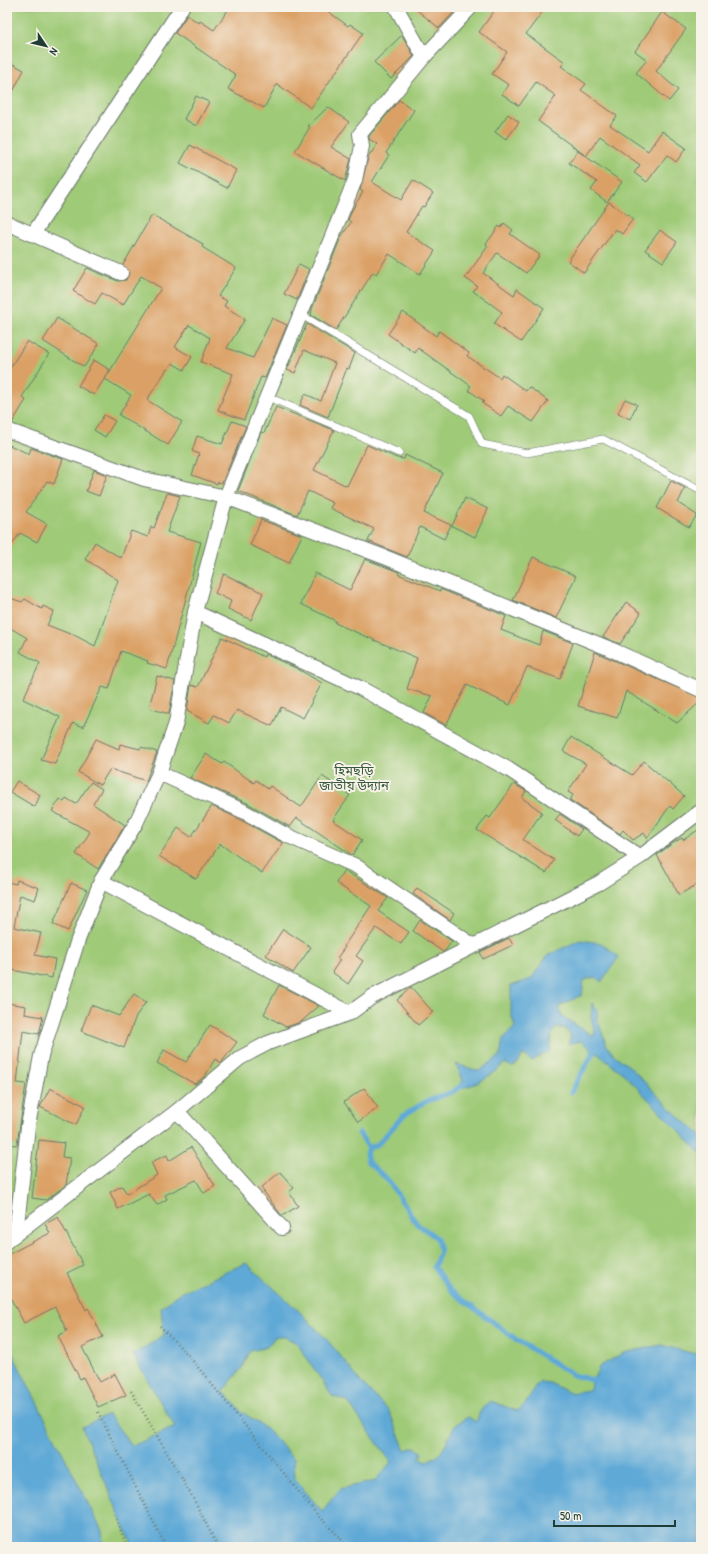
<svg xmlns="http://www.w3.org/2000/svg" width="708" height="1554" font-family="'Patrick Hand','Noto Sans Bengali',sans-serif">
<rect width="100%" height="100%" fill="#f7f3e8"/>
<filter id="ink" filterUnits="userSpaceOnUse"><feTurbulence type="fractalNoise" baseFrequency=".025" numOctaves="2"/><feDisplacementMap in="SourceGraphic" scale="8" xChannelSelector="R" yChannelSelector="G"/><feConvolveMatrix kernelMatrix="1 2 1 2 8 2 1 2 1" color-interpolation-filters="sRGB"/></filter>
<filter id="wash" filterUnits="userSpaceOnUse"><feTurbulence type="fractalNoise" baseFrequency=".012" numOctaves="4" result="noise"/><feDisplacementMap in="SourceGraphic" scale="16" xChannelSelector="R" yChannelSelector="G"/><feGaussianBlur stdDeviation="0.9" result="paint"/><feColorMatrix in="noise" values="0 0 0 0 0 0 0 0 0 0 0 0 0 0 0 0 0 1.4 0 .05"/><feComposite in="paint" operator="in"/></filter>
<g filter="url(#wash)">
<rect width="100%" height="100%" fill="#f4e2cb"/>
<rect fill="#9fca77" stroke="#5f8456" x="7" y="7" width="694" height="1540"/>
<g fill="#5fa9d7" stroke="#3f7386" fill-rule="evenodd">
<path d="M580 940 601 943 619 957 601 982 596 977 584 980 582 995 559 1006 562 1016 593 1036 595 1032 591 1017 592 1003 597 1012V1019L607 1046 613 1054 630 1067 675 1113 701 1135V1154L625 1075 581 1041 568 1044 571 1035 564 1028 556 1027 551 1037 550 1051 532 1061 523 1054 519 1062 512 1067 505 1063C491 1075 478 1086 459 1088L463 1080 456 1064 479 1071 500 1056 503 1039 515 1027 511 1013V986L531 979 548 955Z"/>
<path d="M246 1263 301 1313 329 1342 360 1381 389 1411 405 1450 415 1447 422 1453 420 1458 426 1462 441 1453 455 1425 468 1417 476 1422 481 1410 491 1401 517 1411C532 1401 528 1393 540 1382L550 1383 570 1393 589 1390 599 1367 623 1353 661 1345 695 1354 701 1349V1547H133L82 1427 108 1414 132 1446 175 1427 133 1355 164 1335 161 1308 180 1293ZM275 1337H285L297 1343 332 1396 347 1401 391 1462 375 1481 340 1489 322 1511 295 1479 294 1459 267 1429 242 1412 223 1391 242 1368 250 1351 267 1347Z"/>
<path d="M7 1343 102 1531 103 1547H7Z"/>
</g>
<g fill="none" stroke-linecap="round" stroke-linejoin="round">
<g stroke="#5fa9d7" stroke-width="5">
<path d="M465 1084 452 1092 425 1102 403 1116 378 1144 369 1148 366 1154 368 1162 388 1180 417 1224 437 1238 440 1252 434 1267 450 1290 517 1340 573 1375 599 1382"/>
<path d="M571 1092 597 1046"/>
<path d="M359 1133 369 1148"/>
</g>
</g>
<g id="blocks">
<g fill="#dba065">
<path d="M230 7H322L348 26 350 24 363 33 311 108 277 84 264 108 228 89 236 75 175 33 187 15 199 23 200 21 214 30Z"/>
<path d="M413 7H459L439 28Z"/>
<path d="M497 7H546L526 34 565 62 561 66 586 84 581 90 617 116 610 125 648 151 662 131 686 148 676 162 667 155 647 182 634 173 640 165 600 136 586 156 538 121 556 96 536 82 519 106 502 94 509 85 492 74 507 52 479 32Z"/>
<path d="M662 12 686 29 656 71 678 90 669 101 636 73 647 60 635 51Z"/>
<path d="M402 35 414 56 391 79 374 62Z"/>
<path d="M7 61 24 70 7 103Z"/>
<path d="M196 96 209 102 196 126 184 119Z"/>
<path d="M399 100 414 110 386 153 389 155 372 182 401 200 413 180 433 193 424 207 422 206 406 232 435 251 420 274 389 254 376 274 373 272 336 330 311 315 312 309 341 237 351 222 348 220 352 210 363 192 360 190 368 158 377 144 369 139V136Z"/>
<path d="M328 107 349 122 331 147 351 159 345 181 295 151 310 127 308 126Z"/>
<path d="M508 114 519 122 506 140 495 132Z"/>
<path d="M190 145 236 170 227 188 180 163Z"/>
<path d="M578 151 622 182 607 202 591 190 597 182 569 163Z"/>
<path d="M609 202 633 219 622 234 615 229 584 273 568 261Z"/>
<path d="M152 215 203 244 202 247 236 268 218 296 227 301 224 306 245 319 227 348 253 358 272 318 287 325 265 378 261 377 244 420 218 410 233 374 201 362 210 338 189 325 175 347 192 357 184 370 172 363 168 370 167 369 147 400 182 422 168 445 119 415 131 395 105 379 161 288 141 276 123 305 102 293 95 304 73 291 87 268 118 281 126 280 129 272 123 265Z"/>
<path d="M504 223 513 230 510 234 540 255 526 273 497 253 483 273 514 295 517 289 544 308 521 342 494 324 502 312 473 291 477 286 465 278 488 246 486 244 499 226 501 228Z"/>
<path d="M660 230 677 242 663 262 645 250Z"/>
<path d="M299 264 309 269 297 300 284 294Z"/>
<path d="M403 312 436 336 439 331 469 353 467 356 500 378 502 374 526 391 529 387 548 401 533 422 508 406 501 416 482 403 484 401 468 390 471 386 418 348 415 353 388 334Z"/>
<path d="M57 318 99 344 84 367 43 341Z"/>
<path d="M307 324 355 353 349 369 347 368 328 417 300 405 305 394 321 401 335 363 304 350 295 373 287 370Z"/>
<path d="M27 341 49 354 22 397 26 400 12 423 7 422V373Z"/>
<path d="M94 360 110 370 94 395 78 386Z"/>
<path d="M625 399 637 404 630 419 618 413Z"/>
<path d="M276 407 334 430 314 470 347 486 367 445 397 458 404 459 405 455 443 473 424 513 451 525 444 539 420 527 407 557 368 541 374 529 330 508 333 503 308 491 297 515 238 491 261 432 264 433Z"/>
<path d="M104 415 115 421 105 437 94 430Z"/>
<path d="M232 421 246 426 222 483 218 482 217 484 192 475 199 454 192 451 197 436 222 444Z"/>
<path d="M7 444 29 454 31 448 63 459 54 484 47 481 26 512 47 524 37 542 20 533 7 552Z"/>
<path d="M94 470 107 475 99 496 86 491Z"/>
<path d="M671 481 685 488 678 503 697 515 689 527 657 508Z"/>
<path d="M167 493 180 496 167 532 201 542 167 669 147 663 148 661 121 651 109 689 102 687 83 727 73 723 55 764 41 760 60 717 23 699 40 663 20 652 27 638 7 626V597L22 602 25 599 42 609 43 606 54 611 47 625 70 634V633L95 646 118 580 85 559 95 542 121 558 131 531 148 537 151 527 154 528Z"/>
<path d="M465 498 488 509 475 537 452 526Z"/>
<path d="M261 520 302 535 289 563 250 545Z"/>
<path d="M533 557 576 576 556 618 513 600Z"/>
<path d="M365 559 399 572 398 574 440 591V589L506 616 501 630 539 645 543 631 573 643 560 679 527 667 510 705 467 685 446 725 424 713 432 696 407 689 417 658 353 631 335 623 336 621 301 604 315 573 350 590Z"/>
<path d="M224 574 263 593 251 620 228 609 231 601 215 593Z"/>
<path d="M626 602 641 613 620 644 603 637Z"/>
<path d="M222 637 264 657 265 654 296 668 322 683 303 718 281 707 272 726 237 710 229 723 214 715 209 723 187 711 191 685 198 687Z"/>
<path d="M595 652 701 698V701L677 723 626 691 617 718 578 706Z"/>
<path d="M157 676 175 681 169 714 149 708Z"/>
<path d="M571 737 632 775 644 761 684 796 673 809 670 806 647 838 644 833 633 840 623 830 620 834 570 800 573 795 568 792 586 764 563 751Z"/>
<path d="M96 739 119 749 120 744 140 749 141 747 157 752 146 781 110 769 100 785 78 772Z"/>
<path d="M206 754 222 764 224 762 254 783 256 780 268 789 270 786 301 807 322 776 350 795 333 820 362 840 352 855 297 818 290 827 247 803 190 778Z"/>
<path d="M17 781 40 795 35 807 10 792Z"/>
<path d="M91 782 102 789 93 804 125 825 98 869 76 854 90 832 52 811 60 799 64 802 66 798 76 804Z"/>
<path d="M514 784 526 791 522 798 542 812 523 840 554 860 546 873 477 830 487 816 490 818Z"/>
<path d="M212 806 239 819 283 843 262 873 220 844 196 879 159 856 178 828 191 837Z"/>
<path d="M560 814 582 829 577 836 555 820Z"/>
<path d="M701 828V882L679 895 657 855 673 843 682 838 683 840Z"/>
<path d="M344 870 388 898 378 911 409 932 401 944 376 928 356 956 363 961 348 984 332 972 340 960 337 958 345 947 344 946 371 906 336 883Z"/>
<path d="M17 880 39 888 35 900 20 895 14 927 41 933 35 955 55 959 52 978 7 969V882L16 884Z"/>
<path d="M71 883 87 890 68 931 53 924Z"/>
<path d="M417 888 454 913 450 920 413 894Z"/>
<path d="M420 920 452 941 445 951 443 952 413 931Z"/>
<path d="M283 929 311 947 293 973 266 955Z"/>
<path d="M509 938 513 945 483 959 480 952Z"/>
<path d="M279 985 319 1006 301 1022 286 1027 264 1014Z"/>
<path d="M411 987 433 1012 418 1025 397 1000Z"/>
<path d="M134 994 146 1002 136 1016 124 1048 81 1031 91 1005 119 1016Z"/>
<path d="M7 1003 26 1006 25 1014 43 1017 39 1034 23 1031 17 1083 26 1084 17 1145 7 1144Z"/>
<path d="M210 1025 237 1042 221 1063 215 1059 205 1076 195 1084 157 1063 164 1050 186 1062Z"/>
<path d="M50 1088 85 1106 76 1125 40 1107Z"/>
<path d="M364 1088 378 1108 358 1122 344 1102Z"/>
<path d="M39 1140 64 1143 62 1157 70 1158 66 1185 46 1200 32 1198Z"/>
<path d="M191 1147 215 1186 204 1193 196 1180 165 1195 167 1199 157 1205 149 1194 118 1209 110 1192 122 1186 127 1194 157 1175 151 1162 167 1155 169 1161Z"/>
<path d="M280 1172 294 1188 289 1192 298 1206 282 1216 261 1188Z"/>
<path d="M58 1217 83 1265 67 1273 86 1310 88 1308 103 1337 82 1347 100 1382 115 1374 126 1395 98 1407 83 1377 80 1379 58 1336 67 1331 55 1307 24 1323 11 1299 7 1301V1255L50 1233 45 1224Z"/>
</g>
</g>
</g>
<g filter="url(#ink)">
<use href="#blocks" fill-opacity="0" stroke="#6a7769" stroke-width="1"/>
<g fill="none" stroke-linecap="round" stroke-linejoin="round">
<defs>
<g id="lane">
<path d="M300 314 469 416 482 444 527 453 603 439 701 491"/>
<path d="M266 396 399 453"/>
</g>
<g id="street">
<path d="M396 7 424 57"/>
<path d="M7 223 121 273"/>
<path d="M33 234 182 7"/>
<path d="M7 430 144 479 226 497 387 558 608 648 701 690"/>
<path d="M195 612 360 688 508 769 640 857"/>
<path d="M159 773 243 811 284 834 356 866 474 946"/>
<path d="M101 881 350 1013"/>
<path d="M177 1111 282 1228"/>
<path d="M12 1237 177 1111 240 1058 268 1043 350 1013 372 997 599 883 640 857 701 811"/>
<path d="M7 1241 14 1231 18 1216 28 1126 41 1056 78 940 101 881 136 823 159 773 176 723 195 612 226 497 355 180 362 146 360 134 424 57 471 7"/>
</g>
</defs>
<use href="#lane" stroke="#6a7769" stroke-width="8"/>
<use href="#street" stroke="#6a7769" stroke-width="16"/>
<g stroke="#6a7769" stroke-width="2.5" stroke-dasharray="1 3" stroke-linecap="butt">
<path d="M160 1326 188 1355 320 1518 339 1536 346 1547"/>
<path d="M131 1391 192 1496 218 1547"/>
<path d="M98 1412 166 1547"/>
<path d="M116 1519 127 1547"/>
</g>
<use href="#lane" stroke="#fff" stroke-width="7"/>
<use href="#street" stroke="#fff" stroke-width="14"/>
</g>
</g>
<g text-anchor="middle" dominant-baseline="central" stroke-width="4" stroke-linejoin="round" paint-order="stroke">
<g font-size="13" fill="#395941" stroke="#f7f3e8">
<text x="354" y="770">হিমছড়ি<tspan x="354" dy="15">জাতীয় উদ্যান</tspan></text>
</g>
</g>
<rect width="708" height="1554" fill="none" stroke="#f7f3e8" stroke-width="24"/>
<g transform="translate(46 46) rotate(125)" stroke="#f7f3e8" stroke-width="3" paint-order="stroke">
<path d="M0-3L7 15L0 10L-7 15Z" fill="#1f3d34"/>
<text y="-6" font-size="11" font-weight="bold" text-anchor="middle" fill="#1f3d34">N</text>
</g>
<path d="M554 1520v6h121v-6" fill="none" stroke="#1f3d34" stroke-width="2"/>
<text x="560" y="1520" font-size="12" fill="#1f3d34" stroke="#f7f3e8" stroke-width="3" paint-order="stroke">50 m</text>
</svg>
